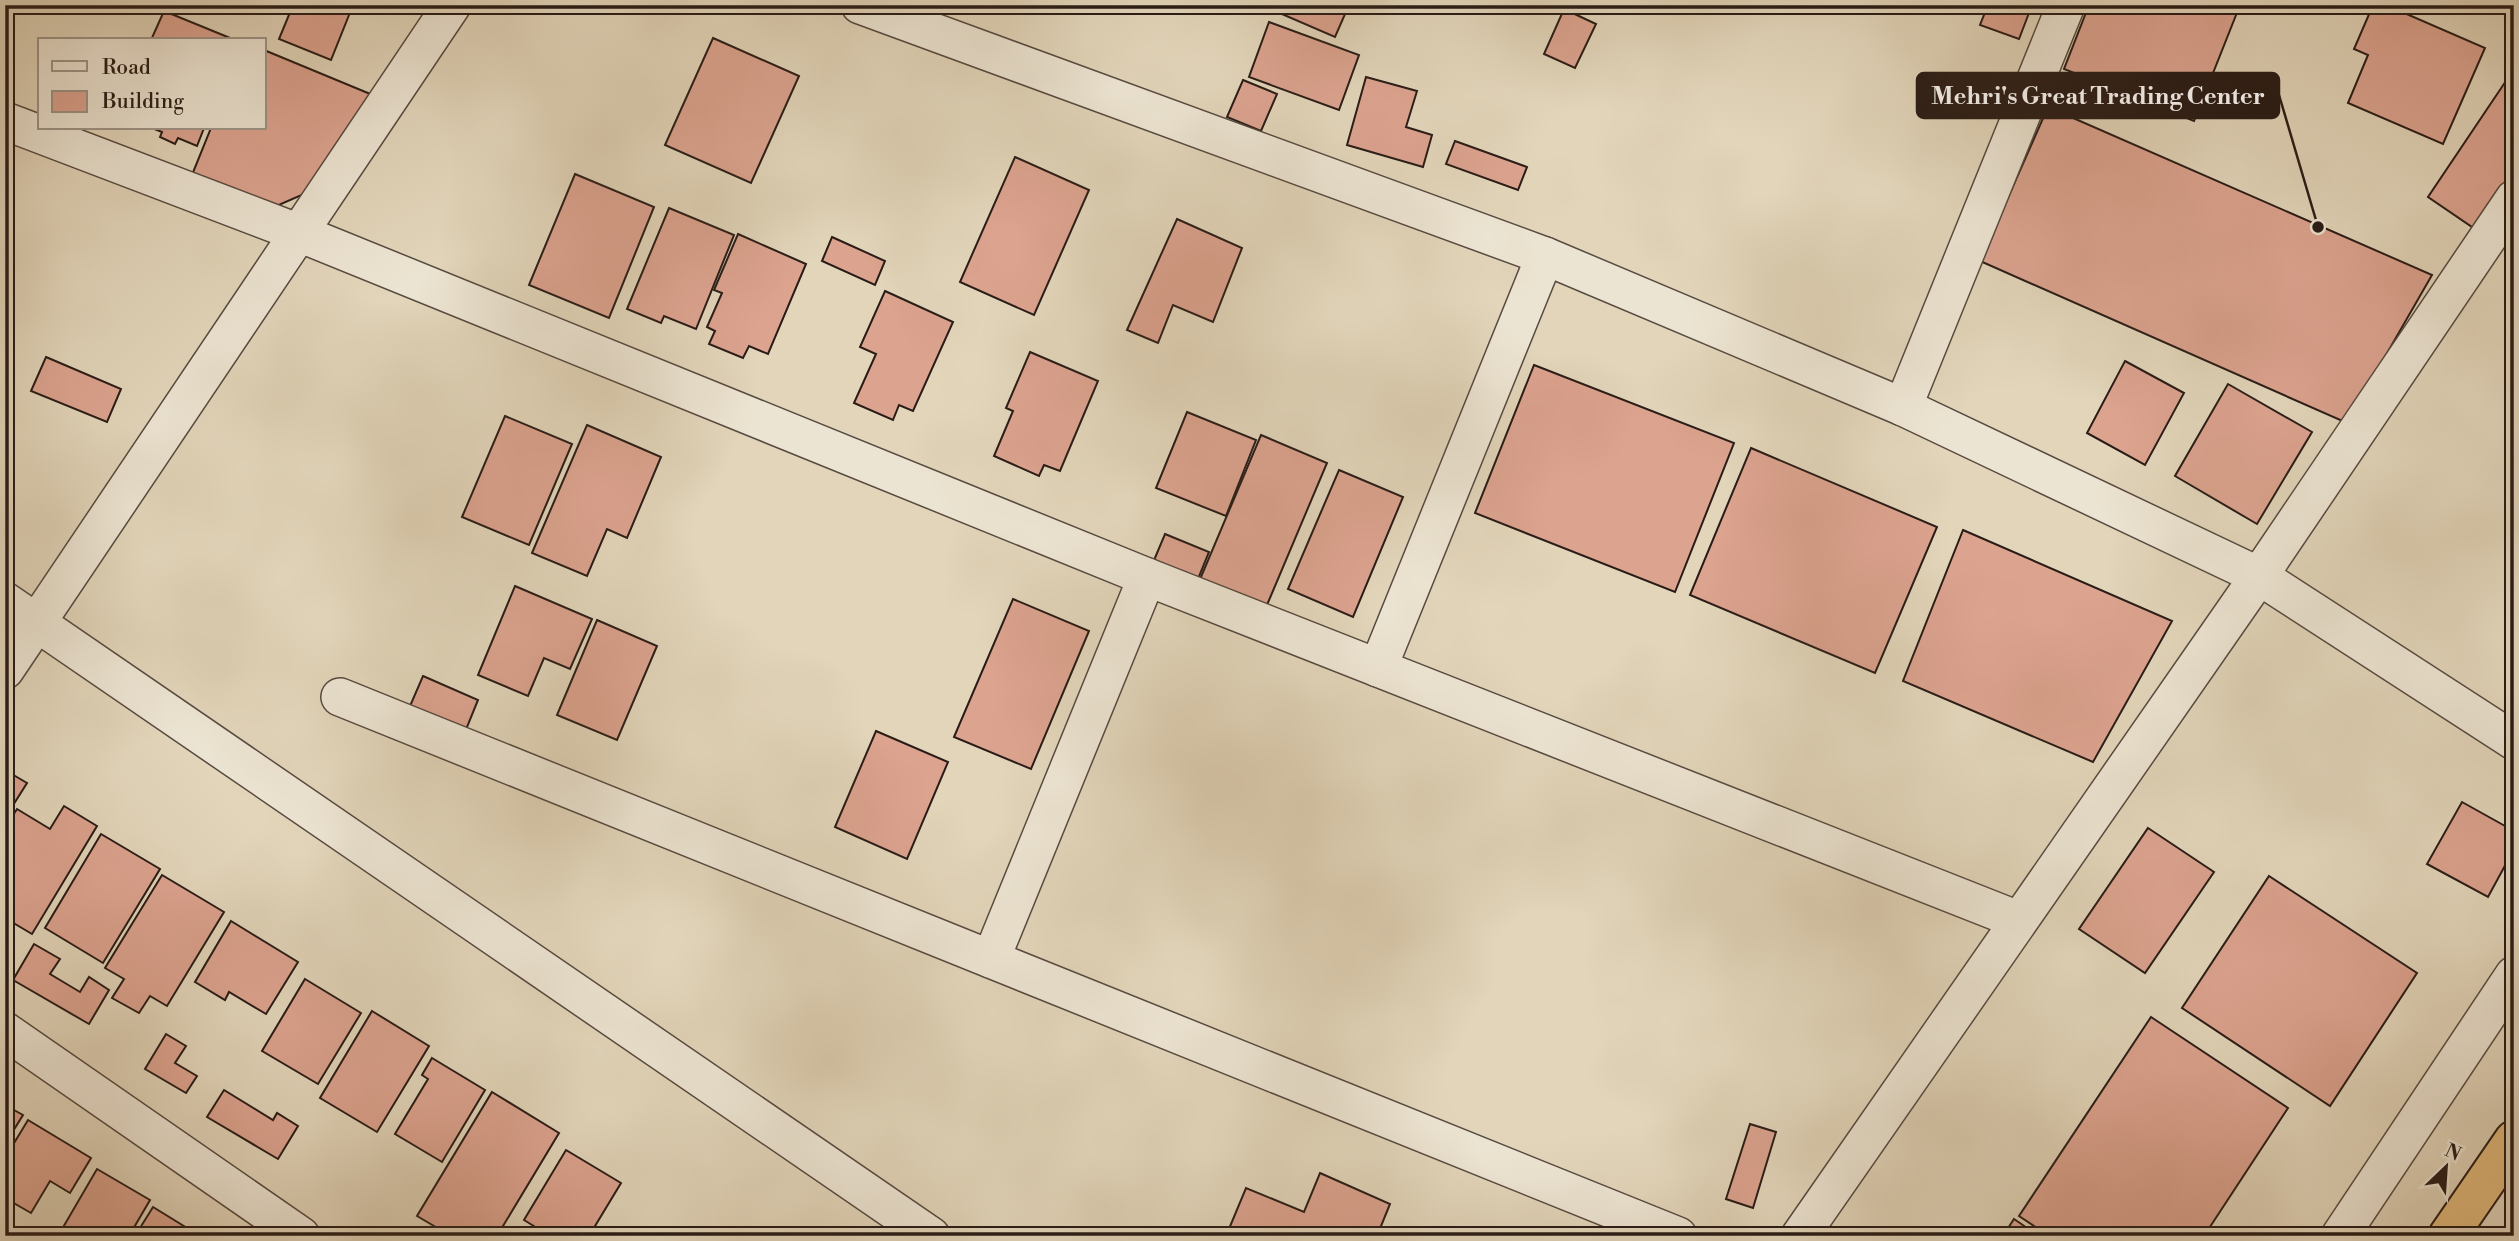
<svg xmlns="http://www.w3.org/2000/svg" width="2519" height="1241" font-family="'Libre Bodoni',serif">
<rect width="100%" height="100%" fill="#e2d5ba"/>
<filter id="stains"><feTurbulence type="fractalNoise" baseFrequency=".00286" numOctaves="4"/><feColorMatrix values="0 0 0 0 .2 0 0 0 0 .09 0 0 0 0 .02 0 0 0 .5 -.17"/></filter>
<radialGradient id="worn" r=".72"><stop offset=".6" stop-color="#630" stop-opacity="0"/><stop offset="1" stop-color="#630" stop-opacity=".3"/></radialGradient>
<g fill="#dca38f" stroke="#291c17" stroke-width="2">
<path d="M293 5H353L331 60 279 39Z"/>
<path d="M1261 5H1349L1335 37Z"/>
<path d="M1988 5H2032L2019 39 1980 25Z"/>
<path d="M2089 5H2240L2194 121 2064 69Z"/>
<path d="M2373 5H2386L2485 48 2443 144 2348 103 2368 55 2354 49Z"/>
<path d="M1564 9 1596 24 1575 68 1544 54Z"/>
<path d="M164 11 235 40H151Z"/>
<path d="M1269 22 1359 55 1339 110 1249 77Z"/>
<path d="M713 38 799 76 751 183 665 145Z"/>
<path d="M264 50 380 98 320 187 272 208 190 180 211 128H264Z"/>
<path d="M2514 69V171L2475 229 2428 197Z"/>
<path d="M1366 77 1417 91 1406 127 1432 135 1423 167 1347 145Z"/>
<path d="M1243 80 1277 94 1261 131 1227 117Z"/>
<path d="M2048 107 2432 275 2347 423 1980 261Z"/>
<path d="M152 128H204L197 146 178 138 175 144 160 137 162 132Z"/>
<path d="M1455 141 1527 167 1518 190 1446 164Z"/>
<path d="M1015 157 1089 190 1034 315 960 282Z"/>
<path d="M575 174 654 207 609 318 529 285Z"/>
<path d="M669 208 734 235 696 329 664 316 661 323 627 309Z"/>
<path d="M1177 219 1242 248 1213 322 1173 305 1158 343 1127 330Z"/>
<path d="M738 234 806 264 768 354 749 346 743 358 709 344 715 331 707 327 722 293 714 290Z"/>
<path d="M832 237 885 261 875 285 822 261Z"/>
<path d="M885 291 953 322 913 411 899 405 893 420 854 403 876 354 860 347Z"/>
<path d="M1030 352 1098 381 1060 471 1044 465 1039 476 994 456 1013 411 1006 408Z"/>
<path d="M46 357 121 389 107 422 31 391Z"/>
<path d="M2125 361 2184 393 2145 465 2087 433Z"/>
<path d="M1534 365 1734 443 1675 592 1475 513Z"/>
<path d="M2228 384 2312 432 2257 524 2175 476Z"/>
<path d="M1187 412 1256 440 1226 516 1156 488Z"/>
<path d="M505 416 572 444 529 545 462 517Z"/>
<path d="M587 425 661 457 627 538 607 529 587 576 532 553Z"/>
<path d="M1261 435 1327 463 1264 612 1198 584Z"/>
<path d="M1751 448 1937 527 1875 673 1690 595Z"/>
<path d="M1339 470 1403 497 1353 617 1288 589Z"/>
<path d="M1963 530 2172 621 2093 762 1903 681Z"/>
<path d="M1165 534 1209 552 1196 584 1152 565Z"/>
<path d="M515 586 592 619 570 669 544 658 528 696 478 675Z"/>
<path d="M1013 599 1089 631 1031 769 954 737Z"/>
<path d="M597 620 657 646 617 740 557 715Z"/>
<path d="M423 676 478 700 463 737 407 713Z"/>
<path d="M876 731 948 762 907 859 835 827Z"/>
<path d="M5 770 27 783 5 818Z"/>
<path d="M2462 802 2514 831V849L2488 897 2427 864Z"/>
<path d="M64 806 97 826 32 934 5 918V828L17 809 50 829Z"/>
<path d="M2148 828 2214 872 2145 973 2079 929Z"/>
<path d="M101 834 160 869 103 963 45 928Z"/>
<path d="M162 875 224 912 167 1006 150 996 139 1013 112 998 124 979 105 968Z"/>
<path d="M2269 876 2417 973 2330 1106 2182 1008Z"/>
<path d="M231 921 298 962 266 1014 229 992 225 1000 195 982Z"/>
<path d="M34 944 60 959 50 974 80 992 89 977 109 990 89 1024 13 980Z"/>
<path d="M305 979 361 1013 318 1084 262 1051Z"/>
<path d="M372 1011 429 1046 377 1132 320 1098Z"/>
<path d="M2151 1017 2288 1108 2204 1236H2049L2019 1216Z"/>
<path d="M166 1034 186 1046 175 1063 197 1076 186 1093 145 1069Z"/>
<path d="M432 1058 485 1090 442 1162 395 1134 428 1079 422 1075Z"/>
<path d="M224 1090 273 1120 277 1113 298 1126 278 1159 207 1117Z"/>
<path d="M492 1092 559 1133 497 1236H451L417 1216Z"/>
<path d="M5 1105 23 1115 5 1144Z"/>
<path d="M28 1120 91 1158 70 1193 50 1181 31 1213 5 1198V1158Z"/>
<path d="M1750 1124 1776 1132 1753 1208 1726 1199Z"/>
<path d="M566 1150 621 1183 589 1236H550L524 1220Z"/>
<path d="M97 1169 150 1200 129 1236H58Z"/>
<path d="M1320 1173 1390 1204 1377 1236H1226L1246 1188 1304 1212Z"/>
<path d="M153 1207 200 1236H135Z"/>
<path d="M2014 1219 2039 1236H2003Z"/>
</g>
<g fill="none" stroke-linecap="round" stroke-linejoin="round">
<defs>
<g id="street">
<path d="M860 5 1545 256 1903 407 2259 576 2514 741"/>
<path d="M5 121 299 233 1147 577 2018 920"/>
<path d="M1903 407 2066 5"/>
<path d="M5 601 931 1236"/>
<path d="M1378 668 1545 256"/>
<path d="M5 670 452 5"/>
<path d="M340 697 1678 1236"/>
<path d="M991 959 1147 577"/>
<path d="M5 1031 301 1236"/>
<path d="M1800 1236 2259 576 2514 199"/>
<path d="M2340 1236 2514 975"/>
</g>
<path id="highway" d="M2448 1236 2514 1140"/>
</defs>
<use href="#street" stroke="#574a40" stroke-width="40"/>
<use href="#highway" stroke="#291c17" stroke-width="42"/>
<use href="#street" stroke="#ece4d2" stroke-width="37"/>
<use href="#highway" stroke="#e1ba7d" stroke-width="38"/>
</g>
<path fill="none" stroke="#291c17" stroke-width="2.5" d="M2318 227L2279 95"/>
<circle fill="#291c17" stroke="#ece4d2" stroke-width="2.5" cx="2318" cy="227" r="7"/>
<rect fill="#291c17" stroke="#291c17" stroke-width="2.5" x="1917" y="73" width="362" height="45" rx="7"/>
<g font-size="24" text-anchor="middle" font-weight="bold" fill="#fff">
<text x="2098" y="104">Mehri's Great Trading Center</text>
</g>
<rect width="2519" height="1241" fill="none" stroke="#e2d5ba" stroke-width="28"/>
<rect x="7" y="7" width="2505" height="1227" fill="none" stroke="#291c17" stroke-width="3.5"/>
<rect x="14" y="14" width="2491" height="1213" fill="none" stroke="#291c17" stroke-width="2"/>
<rect x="38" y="38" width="228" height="91" fill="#ece4d2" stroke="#9e9487" stroke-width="2"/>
<rect x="52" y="61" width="35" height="10" fill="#ece4d2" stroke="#9e9487" stroke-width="2"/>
<text x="102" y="74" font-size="21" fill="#291c17">Road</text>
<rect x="52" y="91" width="35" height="21" fill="#dca38f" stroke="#9e9487" stroke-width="2"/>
<text x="102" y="108" font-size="21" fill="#291c17">Building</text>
<g transform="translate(2446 1167) rotate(25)" stroke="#ece4d2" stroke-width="5" paint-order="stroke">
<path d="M0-5L12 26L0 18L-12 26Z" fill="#291c17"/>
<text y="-10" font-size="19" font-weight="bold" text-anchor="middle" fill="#291c17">N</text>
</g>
<rect width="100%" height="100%" filter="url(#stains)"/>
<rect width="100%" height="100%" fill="url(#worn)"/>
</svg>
